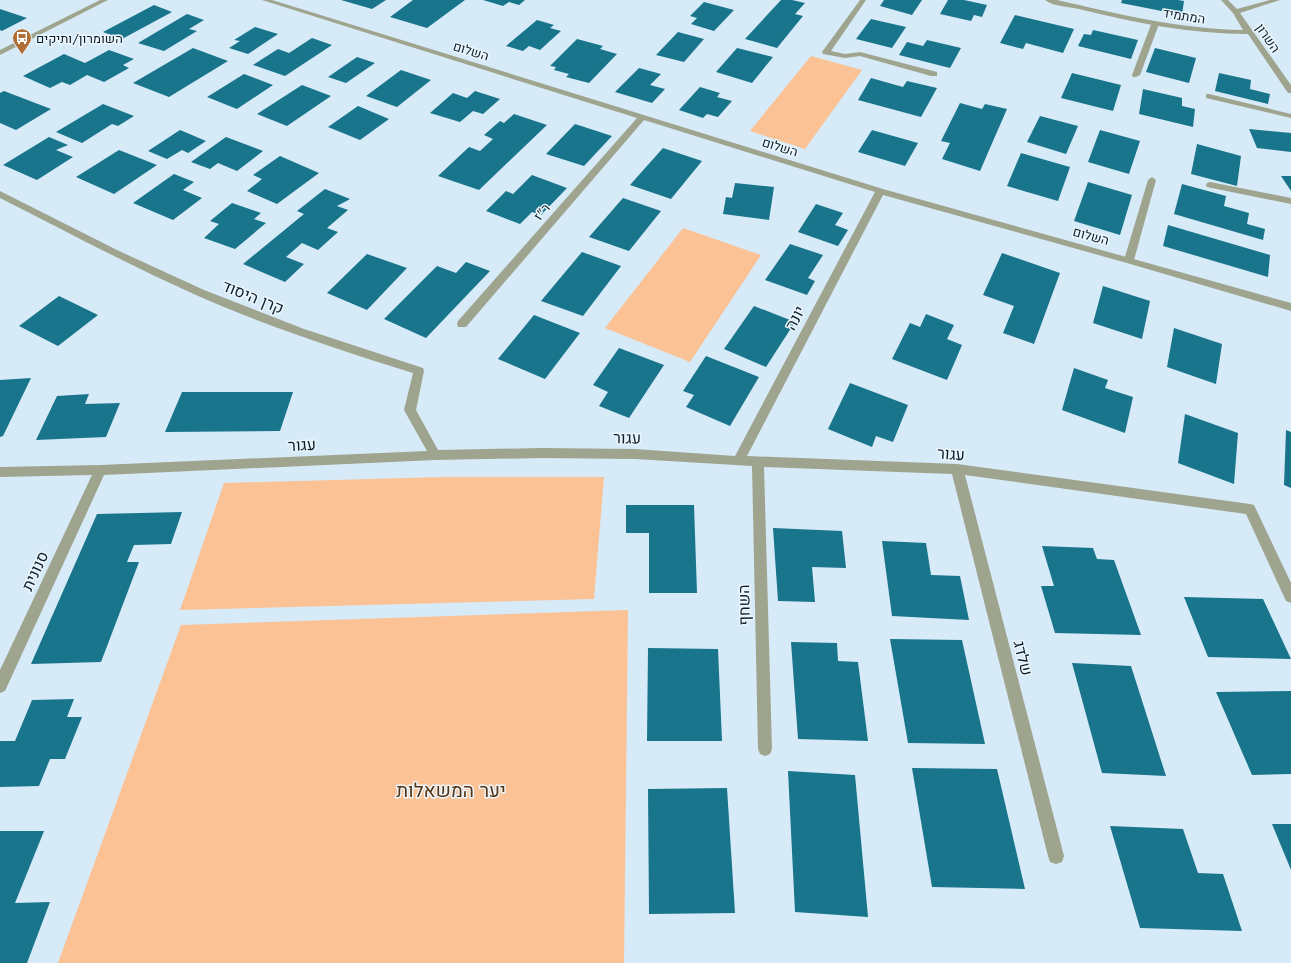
<svg xmlns="http://www.w3.org/2000/svg" width="1291" height="963" font-family="Jost,Heebo,sans-serif">
<rect width="100%" height="100%" fill="#d7eaf8"/>
<g fill="#fbc295">
<path d="M811 56 862 70 805 149 750 131Z"/>
<path d="M683 228 761 255 690 362 605 328Z"/>
<path d="M442 477H604L594 599 180 610 224 483Z"/>
<path d="M628 610 624 963H58L181 625Z"/>
</g>
<g fill="#18758c">
<path d="M341 0H386L372 9Z"/>
<path d="M413 0H465L427 28 390 17Z"/>
<path d="M483 0H525L519 5 509 2 503 6Z"/>
<path d="M781 0H792L805 3 795 14 803 16 777 48 745 39Z"/>
<path d="M884 0H922L912 15 880 6Z"/>
<path d="M948 0H964L987 5 982 17 974 15 971 21 940 14Z"/>
<path d="M1122 0H1178L1184 1 1182 15 1121 3Z"/>
<path d="M704 2 734 10 714 31 691 24 697 18 690 16Z"/>
<path d="M154 5 172 12 122 39 103 32Z"/>
<path d="M0 9 27 18 2 31 0 30Z"/>
<path d="M187 14 204 20 189 29 197 31 164 51 138 43Z"/>
<path d="M1015 15 1074 29 1063 53 1026 43 1023 49 1000 43Z"/>
<path d="M871 19 906 27 892 48 856 39Z"/>
<path d="M537 20 554 25 550 28 561 31 540 50 529 46 523 51 506 46Z"/>
<path d="M255 27 278 34 248 54 229 48 240 41 234 40Z"/>
<path d="M1093 30 1138 40 1131 59 1078 46 1084 34 1091 35Z"/>
<path d="M678 32 704 39 684 62 656 55Z"/>
<path d="M312 38 332 45 285 76 253 65 278 49 289 53Z"/>
<path d="M577 39 603 46 600 49 617 54 589 83 566 77 569 74 554 70 556 67 550 66Z"/>
<path d="M927 40 961 48 950 68 899 55 907 42 923 46Z"/>
<path d="M193 48 228 61 169 97 133 83Z"/>
<path d="M737 48 773 57 752 83 716 72Z"/>
<path d="M1155 48 1196 58 1189 83 1146 72Z"/>
<path d="M109 50 134 59 123 65 129 68 104 82 87 75 70 85 62 82 50 88 23 76 64 54 85 63Z"/>
<path d="M357 57 375 63 346 83 328 77Z"/>
<path d="M639 68 661 74 650 85 665 89 652 103 615 92Z"/>
<path d="M401 70 431 80 397 107 366 96Z"/>
<path d="M1072 73 1121 85 1113 111 1061 98Z"/>
<path d="M1219 73 1251 80 1250 89 1270 94 1268 104 1215 91Z"/>
<path d="M244 74 273 85 237 109 207 97Z"/>
<path d="M871 78 903 87 907 81 937 88 921 117 858 100Z"/>
<path d="M302 85 331 96 287 126 257 114Z"/>
<path d="M700 87 720 93 717 97 732 101 718 117 707 114 703 118 679 110Z"/>
<path d="M1143 89 1182 98V106L1195 109 1193 127 1139 114Z"/>
<path d="M4 91 51 109 16 130 0 123V93Z"/>
<path d="M475 91 500 99 483 114 473 111 460 122 430 113 453 93 467 98Z"/>
<path d="M960 103 982 109 985 104 1007 109 980 171 942 159 950 143 941 141Z"/>
<path d="M103 104 134 116 118 126 112 124 82 143 56 132Z"/>
<path d="M358 106 389 119 360 140 328 127Z"/>
<path d="M514 114 547 125 479 190 438 176 469 147 480 151 493 139 484 135 500 121 504 123Z"/>
<path d="M1040 116 1078 126 1066 154 1027 142Z"/>
<path d="M575 124 612 136 584 166 546 154Z"/>
<path d="M1249 129 1291 133V152L1257 148Z"/>
<path d="M180 130 206 141 188 153 182 150 167 159 148 151Z"/>
<path d="M872 130 918 143 905 166 858 152Z"/>
<path d="M1100 130 1140 141 1129 174 1088 162Z"/>
<path d="M49 137 68 145 56 150 73 157 37 180 3 165Z"/>
<path d="M226 137 263 151 237 171 218 163 210 169 191 162Z"/>
<path d="M1197 144 1241 156 1237 186 1191 174Z"/>
<path d="M663 148 702 161 671 199 630 185Z"/>
<path d="M119 150 157 165 114 194 76 177Z"/>
<path d="M1021 153 1070 167 1058 201 1007 186Z"/>
<path d="M280 156 319 173 277 204 247 191 262 179 253 175Z"/>
<path d="M174 174 194 182 183 190 202 198 173 220 133 203Z"/>
<path d="M532 175 567 188 541 215 532 212 520 224 486 211 506 191 513 194Z"/>
<path d="M1281 176H1291V191Z"/>
<path d="M1088 182 1132 195 1120 235 1074 221Z"/>
<path d="M735 183 774 187 769 220 723 214 726 197 732 198Z"/>
<path d="M1182 184 1226 196 1224 206 1249 213 1247 224 1265 229 1263 240 1174 214Z"/>
<path d="M325 189 350 199 337 206 348 210 327 228 338 232 318 250 302 243 286 257 304 264 285 282 243 264 304 214 297 211Z"/>
<path d="M623 198 661 211 629 251 589 237Z"/>
<path d="M232 203 261 213 254 219 266 223 235 249 204 238 219 224 210 221Z"/>
<path d="M816 204 843 213 835 225 848 230 838 246 798 232Z"/>
<path d="M1168 225 1270 255 1268 277 1163 246Z"/>
<path d="M790 244 823 255 808 278 815 281 807 295 765 280Z"/>
<path d="M582 252 621 266 583 316 541 301Z"/>
<path d="M1002 253 1060 273 1034 344 1003 333 1014 306 983 295Z"/>
<path d="M367 254 407 268 367 310 327 293Z"/>
<path d="M466 262 490 271 426 338 384 319 437 266 456 273Z"/>
<path d="M1103 286 1150 301 1142 339 1093 323Z"/>
<path d="M59 296 98 315 58 346 19 326Z"/>
<path d="M754 306 795 322 766 367 724 349Z"/>
<path d="M926 314 954 325 947 339 962 345 947 380 892 359 910 323 920 327Z"/>
<path d="M534 315 580 333 545 379 498 359Z"/>
<path d="M1174 328 1222 344 1216 384 1167 367Z"/>
<path d="M619 348 664 365 629 418 599 406 608 392 593 385Z"/>
<path d="M706 356 759 377 730 426 686 407 694 395 683 391Z"/>
<path d="M1074 368 1108 380 1105 388 1133 397 1125 433 1062 410Z"/>
<path d="M31 378 3 436 0 437V380Z"/>
<path d="M850 383 908 405 893 442 876 436 872 447 828 429Z"/>
<path d="M182 392H293L280 431 165 432Z"/>
<path d="M89 394 85 404 120 403 106 437 36 440 57 396Z"/>
<path d="M1185 414 1238 433 1234 484 1178 463Z"/>
<path d="M1286 430 1291 432V488L1284 485Z"/>
<path d="M626 505H694L697 593H649V533H626Z"/>
<path d="M182 512 171 544 134 545 127 562H139L101 662 31 664 97 514Z"/>
<path d="M773 528 842 531 846 568 812 567 815 602 778 601Z"/>
<path d="M882 541 926 543 931 575 960 576 969 620 892 616Z"/>
<path d="M1042 546 1093 548 1097 559 1114 560 1141 635 1055 633 1041 586H1054Z"/>
<path d="M1184 597 1263 599 1291 659 1208 657Z"/>
<path d="M890 639 962 640 985 744 908 743Z"/>
<path d="M791 642 837 643 838 661 858 662 868 741 798 739Z"/>
<path d="M648 648 718 649 722 741H647Z"/>
<path d="M1072 663 1131 666 1166 776 1102 773Z"/>
<path d="M1291 691V774L1252 775 1216 692Z"/>
<path d="M74 699 67 717H82L65 759H50L39 786 0 787V741H15L32 700Z"/>
<path d="M912 768 997 769 1025 889 932 887Z"/>
<path d="M788 771 855 775 868 917 795 912Z"/>
<path d="M727 788 735 913 649 914 648 789Z"/>
<path d="M1272 824H1291V870Z"/>
<path d="M1110 826 1183 829 1198 873 1223 874 1242 931 1140 928Z"/>
<path d="M0 831H44L15 903 50 902 27 963H0Z"/>
</g>
<g fill="none" stroke-linecap="round" stroke-linejoin="round">
<g fill="#9ea48e" fill-rule="evenodd">
<path d="M1152 22H1155L1159 24 1140 75 1136 77H1133L1132 75Z"/>
<path d="M1206 94H1209L1291 114V118L1206 98Z"/>
<path d="M1152 177 1156 180 1134 260 1129 263 1126 262 1124 260 1148 180Z"/>
<path d="M1210 182 1291 198V204L1207 187 1206 185 1207 183Z"/>
</g>
<g fill="#9ea48e" fill-rule="evenodd">
<path d="M262 0H272L883 189 1291 303V311L1127 263 883 195 747 456 957 464 1250 504 1254 505 1291 583V603L1286 601 1246 514 965 475 1064 856 1062 862 1056 864 1050 862 1048 856 952 474 764 467 772 749 770 754 765 756 760 754 758 749 752 466 635 459 542 458 435 460 104 475 5 691 0 693V670L92 475 0 477V467L100 465 427 451 404 410 413 373C340 350 266 326 196 295 129 265 65 231 0 198V191L117 250 204 290 304 329 423 368 424 371 416 410 438 450 542 448 635 449 735 456 875 192 644 120 466 327H458L457 324 458 321 637 118Z"/>
<path d="M860 0H866L831 51 845 54 860 52 937 72V76H931L860 56 845 58 823 54 822 52Z"/>
<path d="M1045 0H1057C1119 14 1179 29 1243 30L1233 13 1221 0H1228L1237 9 1270 0H1280L1240 13 1291 85V93H1288L1248 34C1190 34 1135 23 1079 9 1069 7 1052 6 1045 0Z"/>
</g>
<path fill="#9ea48e" fill-rule="evenodd" d="M100 0H108L0 55V50Z"/>
</g>
<defs>
<symbol id="bus-pin" viewBox="-11 -11 22 30"><path d="M0 17L-7.5 6A9.5 9.5 0 1 1 7.5 6Z" fill="#af6f37" stroke="#ecf6fd"/><path d="M-5-6H5V4H4V6H2V4H-2V6H-4V4H-5ZM-3.5-4V0h7V-4ZM-3.5 1.2v1.5H-2V1.2ZM2 1.2v1.5H3.5V1.2Z" fill="#fff"/></symbol>
</defs>
<g fill-rule="evenodd">
<use href="#bus-pin" x="11" y="27" width="22" height="30"/>
</g>
<g text-anchor="middle" dominant-baseline="central" stroke-width="3" stroke-linejoin="round" paint-order="stroke">
<g font-size="13" fill="#0b1e2b" stroke="#ecf6fd">
<text transform="translate(1184 16) rotate(9)">המתמיד</text>
<text transform="translate(1268 38) rotate(55)">השרון</text>
<text transform="translate(471 51) rotate(17)">השלום</text>
<text transform="translate(780 147) rotate(17)">השלום</text>
<text transform="translate(542 212) rotate(-49)">ר"ז</text>
<text transform="translate(1091 236) rotate(15)">השלום</text>
</g>
<g font-size="13" fill="#0b1e2b" stroke="#ecf6fd" text-anchor="start">
<text x="36" y="38">השומרון/ותיקים</text>
</g>
<g font-size="16" fill="#0b1e2b" stroke="#ecf6fd">
<text transform="translate(253 297) rotate(22)">קרן היסוד</text>
<text transform="translate(795 318) rotate(-62)">יונה</text>
<text transform="translate(627 438) rotate(1)">עגור</text>
<text transform="translate(302 445) rotate(-3)">עגור</text>
<text transform="translate(951 454) rotate(4)">עגור</text>
<text transform="translate(35 571) rotate(-65)">סנונית</text>
<text transform="translate(744 605) rotate(-91)">השחף</text>
<text transform="translate(1023 658) rotate(76)">שלדג</text>
</g>
<g font-size="19" fill="#573210" stroke="#ecf6fd">
<text x="451" y="790">יער המשאלות</text>
</g>
</g>
</svg>
